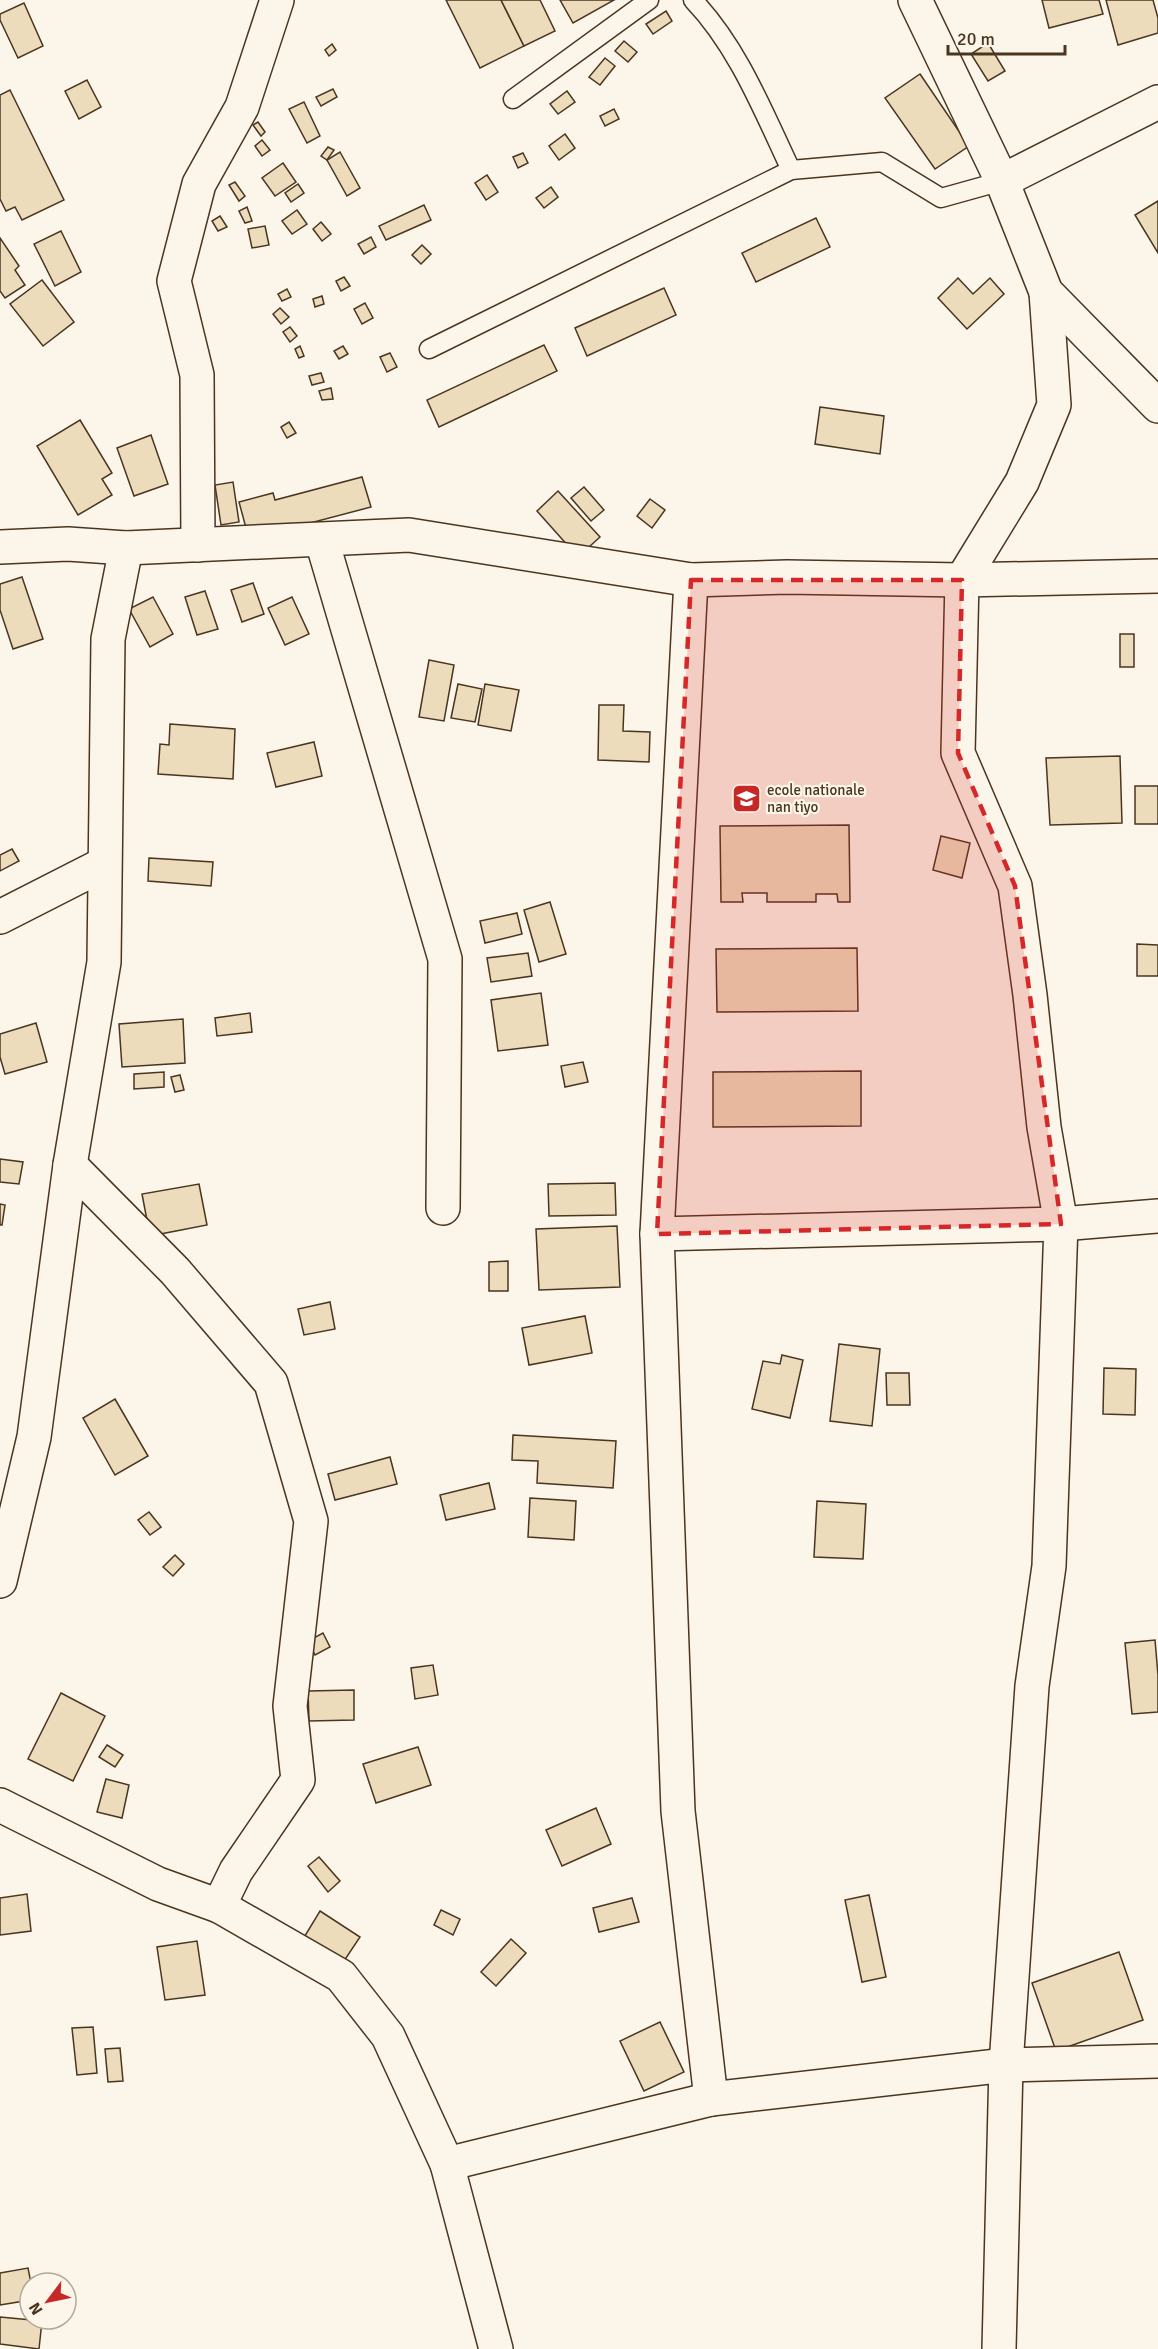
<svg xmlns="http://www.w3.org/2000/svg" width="1158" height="2349" font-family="Signika,sans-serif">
<rect width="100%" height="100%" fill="#fbf6e9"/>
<g fill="#ecdcbc" stroke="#4a3520" stroke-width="1.5">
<path d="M446 0H501L524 46 480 68Z"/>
<path d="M501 0H540L555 31 524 46Z"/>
<path d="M560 0H614L573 23Z"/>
<path d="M1042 0H1099L1103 14 1049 28Z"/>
<path d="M1106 0H1153L1158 18V33L1118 45Z"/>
<path d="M24 3 43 46 18 58 0 20V14Z"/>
<path d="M666 11 672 21 653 34 646 24Z"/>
<path d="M624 41 637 52 628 62 615 51Z"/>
<path d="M988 43 1005 71 988 81 971 54Z"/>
<path d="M332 44 336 50 329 56 325 50Z"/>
<path d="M605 58 615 66 600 85 589 77Z"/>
<path d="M920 74 969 146 935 169 885 98Z"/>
<path d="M87 80 101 107 79 119 65 91Z"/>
<path d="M333 89 337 97 321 106 316 97Z"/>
<path d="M10 90 64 200 22 220 15 207 6 211 0 199V95Z"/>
<path d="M567 91 575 102 558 114 550 104Z"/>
<path d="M304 102 320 136 307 143 289 109Z"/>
<path d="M614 109 619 119 605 126 600 116Z"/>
<path d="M258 122 265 132 261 136 253 125Z"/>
<path d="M565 134 575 148 559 160 549 146Z"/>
<path d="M262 140 270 150 262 156 255 146Z"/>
<path d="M328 147 334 150 327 160 321 156Z"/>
<path d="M340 152 360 188 347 196 327 160Z"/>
<path d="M523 153 528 163 518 168 513 157Z"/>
<path d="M283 163 296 182 275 196 262 178Z"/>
<path d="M487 175 498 192 486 200 475 183Z"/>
<path d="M235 182 245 196 239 201 229 185Z"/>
<path d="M298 184 304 193 291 202 285 193Z"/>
<path d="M551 187 558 197 544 208 536 198Z"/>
<path d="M1158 201V253L1135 215Z"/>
<path d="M424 205 431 220 386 240 379 226Z"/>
<path d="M247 207 252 221 245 223 239 211Z"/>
<path d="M297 210 307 224 292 234 282 221Z"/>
<path d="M220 216 227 227 218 231 212 221Z"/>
<path d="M816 218 830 247 756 282 742 253Z"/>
<path d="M321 222 331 234 322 241 313 229Z"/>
<path d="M265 226 269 245 252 248 248 229Z"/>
<path d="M61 231 81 272 55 286 34 244Z"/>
<path d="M371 237 376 247 364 254 358 244Z"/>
<path d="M0 238 19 266 15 270 25 285 5 298 0 291Z"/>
<path d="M422 245 431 254 421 264 412 255Z"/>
<path d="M344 277 350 286 341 291 336 281Z"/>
<path d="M958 278 973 294 990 278 1004 294 967 329 938 298Z"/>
<path d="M42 280 74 322 43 346 10 304Z"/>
<path d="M664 288 676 315 587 356 575 328Z"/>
<path d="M287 289 291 297 282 301 278 294Z"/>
<path d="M322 296 324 304 315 307 313 299Z"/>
<path d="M365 303 373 318 362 324 354 309Z"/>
<path d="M280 308 289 317 281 324 273 314Z"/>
<path d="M290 327 297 336 290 342 283 332Z"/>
<path d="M544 345 557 371 439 427 427 400Z"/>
<path d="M300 346 304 356 299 358 295 349Z"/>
<path d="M343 346 348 354 339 359 334 351Z"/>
<path d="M390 353 397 367 387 372 380 357Z"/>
<path d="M321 373 324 382 312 385 309 376Z"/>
<path d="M331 388 333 399 322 400 319 391Z"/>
<path d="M820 407 884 416 880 454 815 444Z"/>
<path d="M80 420 112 473 102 479 112 495 78 515 37 446Z"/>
<path d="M289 422 296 433 287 438 281 427Z"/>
<path d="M151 435 168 484 134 496 117 448Z"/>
<path d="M362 477 371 507 249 539 239 502 273 493 275 500Z"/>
<path d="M233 482 239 522 221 525 215 485Z"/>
<path d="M584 487 604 510 591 521 571 498Z"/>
<path d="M558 491 600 537 578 557 537 511Z"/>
<path d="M650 499 665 510 652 528 637 516Z"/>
<path d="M22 577 43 639 13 649 0 610V584Z"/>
<path d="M253 583 264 614 242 622 231 590Z"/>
<path d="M205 591 218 629 197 635 185 597Z"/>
<path d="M153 597 173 634 150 647 129 609Z"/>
<path d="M292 597 309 634 285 645 268 608Z"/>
<rect x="1120" y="634" width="14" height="33"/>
<path d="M429 660 454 665 444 721 419 717Z"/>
<path d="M458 684 482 689 475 722 451 718Z"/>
<path d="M485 684 519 690 511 731 478 725Z"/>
<path d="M599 705H624L623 731 650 732 649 762 598 760Z"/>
<path d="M170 724 235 729 233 779 158 774 160 744 169 745Z"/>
<path d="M314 742 322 776 276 787 267 753Z"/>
<path d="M1120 756 1122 823 1050 825 1046 758Z"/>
<rect x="1135" y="786" width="23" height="38"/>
<path d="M849 825 850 902H838L837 894H816V902H767V893H742L743 902H721L720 826Z"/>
<path d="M941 836 970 843 962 878 933 870Z"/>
<path d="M12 849 19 861 0 871V855Z"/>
<path d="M149 858 213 862 211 886 148 881Z"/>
<path d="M550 902 566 954 539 962 524 910Z"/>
<path d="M517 913 522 934 485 943 480 921Z"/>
<path d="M1137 944 1158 945V976H1137Z"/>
<path d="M857 948 858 1011 717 1012 716 949Z"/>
<path d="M528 953 532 976 491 982 487 958Z"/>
<path d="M541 993 548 1045 498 1051 491 1000Z"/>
<path d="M250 1013 252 1032 217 1036 215 1018Z"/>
<path d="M183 1019 185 1063 122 1067 119 1024Z"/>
<path d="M36 1023 47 1062 5 1074 0 1057V1034Z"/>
<path d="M583 1062 588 1082 565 1087 561 1066Z"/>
<path d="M861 1071V1126L713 1127V1072Z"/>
<path d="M164 1072V1087L134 1089V1074Z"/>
<path d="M180 1075 184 1090 175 1092 171 1077Z"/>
<path d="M0 1159 23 1162 19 1184 0 1182Z"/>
<path d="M615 1183 616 1215 549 1216 548 1184Z"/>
<path d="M199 1184 207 1225 150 1236 142 1194Z"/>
<path d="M0 1204 5 1205 2 1225H0Z"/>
<path d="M617 1226 620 1287 539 1290 536 1229Z"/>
<path d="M508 1261V1291H489V1262Z"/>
<path d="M330 1302 335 1329 304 1335 298 1309Z"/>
<path d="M585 1316 592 1353 529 1365 522 1328Z"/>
<path d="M839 1344 880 1349 872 1426 830 1421Z"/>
<path d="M782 1355 803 1360 790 1418 752 1409 763 1361 780 1364Z"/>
<path d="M1104 1368 1136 1369 1135 1415 1103 1414Z"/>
<path d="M886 1373H909L910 1405H887Z"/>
<path d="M115 1399 148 1456 115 1475 83 1418Z"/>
<path d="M513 1435 616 1441 613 1488 537 1483 538 1461 512 1460Z"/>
<path d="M390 1457 397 1484 335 1500 328 1474Z"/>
<path d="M489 1483 495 1509 446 1520 440 1495Z"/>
<path d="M530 1498 576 1501 574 1540 528 1537Z"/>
<path d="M817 1501 866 1504 863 1559 814 1557Z"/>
<path d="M149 1512 161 1527 150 1535 138 1520Z"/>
<path d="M175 1555 184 1564 173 1576 163 1567Z"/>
<path d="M323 1633 330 1647 315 1655 308 1641Z"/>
<path d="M1155 1640 1158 1675V1712L1132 1714 1125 1643Z"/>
<path d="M433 1665 438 1695 415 1699 411 1668Z"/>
<path d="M354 1690V1720L309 1721 308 1691Z"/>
<path d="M61 1693 105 1716 73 1781 28 1759Z"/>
<path d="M107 1745 123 1755 115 1767 99 1757Z"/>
<path d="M418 1747 431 1785 376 1803 363 1764Z"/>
<path d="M106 1779 129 1785 122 1818 97 1812Z"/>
<path d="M596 1808 611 1844 562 1866 546 1830Z"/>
<path d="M319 1857 340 1881 328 1892 308 1866Z"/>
<path d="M27 1894 31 1931 0 1935V1898Z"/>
<path d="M869 1895 886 1977 862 1982 845 1900Z"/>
<path d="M632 1898 639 1922 599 1932 593 1908Z"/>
<path d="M441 1910 460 1919 453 1935 434 1925Z"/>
<path d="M320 1911 360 1937 342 1964 303 1939Z"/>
<path d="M511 1939 526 1953 496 1986 481 1972Z"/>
<path d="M197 1941 205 1995 165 2000 157 1947Z"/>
<path d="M1119 1952 1143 2020 1056 2051 1032 1983Z"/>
<path d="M660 2022 684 2072 644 2091 620 2041Z"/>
<path d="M93 2027 97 2073 77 2075 72 2028Z"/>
<path d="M120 2048 123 2081 108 2082 105 2049Z"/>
<path d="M28 2268 31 2283 30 2300 0 2305V2273Z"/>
<path d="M0 2317 42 2321 39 2349 0 2344Z"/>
</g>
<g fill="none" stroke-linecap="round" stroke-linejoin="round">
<defs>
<g id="lane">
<path d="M693 0C738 47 763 111 791 170"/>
<path d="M513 99 649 0"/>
<path d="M429 349 791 170 882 162 941 198 1002 181"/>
</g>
<g id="street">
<path d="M915 0 1002 181 1046 292 1158 406"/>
<path d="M1002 181 1158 102"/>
<path d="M322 541 445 959 443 1208"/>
<path d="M198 545 197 375 174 281 199 184 242 107 277 0"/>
<path d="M0 547 68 544 126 548 409 535 691 580 787 577 962 580 1158 576"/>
<path d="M691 580 657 1234 678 1811 711 2099"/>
<path d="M0 917 104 864"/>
<path d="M657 1234 1061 1224 1158 1216"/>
<path d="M0 1581 34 1437 70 1165 104 962 108 639 126 548"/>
<path d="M0 1805 158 1884 219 1906 236 1871 298 1780 290 1706 311 1521 271 1383 175 1271 70 1165"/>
<path d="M219 1906 341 1976 388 2036 447 2164 496 2349"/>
<path d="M447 2164 711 2099 1006 2065 1158 2061"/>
<path d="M999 2349 1006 2065 1032 1686 1049 1566 1061 1224 1044 1127 1030 995 1015 886 958 753 962 580 1022 482 1054 405 1046 292"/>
</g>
</defs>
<use href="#lane" stroke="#4a3520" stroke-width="21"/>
<use href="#street" stroke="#4a3520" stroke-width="36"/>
<use href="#lane" stroke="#fbf6e9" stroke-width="18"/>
<use href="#street" stroke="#fbf6e9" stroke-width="33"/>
</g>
<path fill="#d62828" fill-opacity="0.2" stroke="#d62828" stroke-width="4.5" stroke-dasharray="12 8" stroke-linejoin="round" d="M691 580H962L958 753 1015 886 1061 1224 657 1234Z"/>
<defs>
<symbol id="school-square" viewBox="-11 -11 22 22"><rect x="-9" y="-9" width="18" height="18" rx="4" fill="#c62828" stroke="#fbf6e9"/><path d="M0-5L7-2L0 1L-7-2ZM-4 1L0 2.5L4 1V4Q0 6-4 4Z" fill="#fff"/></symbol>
</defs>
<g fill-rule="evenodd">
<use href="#school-square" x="730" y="782" width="33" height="33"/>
</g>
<g text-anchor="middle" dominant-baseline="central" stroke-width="4.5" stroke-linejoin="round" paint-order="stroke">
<g font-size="15" fill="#4a3520" stroke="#fbf6e9" text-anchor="start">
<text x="767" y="790">ecole nationale<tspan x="767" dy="17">nan tiyo</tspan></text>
</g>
</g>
<g transform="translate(48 2301) rotate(238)"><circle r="28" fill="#fbf6e9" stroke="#b4a999" stroke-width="1.5"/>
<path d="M0-4.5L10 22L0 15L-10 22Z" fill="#c62828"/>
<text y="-9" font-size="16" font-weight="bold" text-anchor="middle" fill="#4a3520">N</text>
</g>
<path d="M948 45v9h117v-9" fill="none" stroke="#4a3520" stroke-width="3"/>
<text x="957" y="45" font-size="18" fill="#4a3520" stroke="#fbf6e9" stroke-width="4.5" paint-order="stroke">20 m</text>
</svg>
